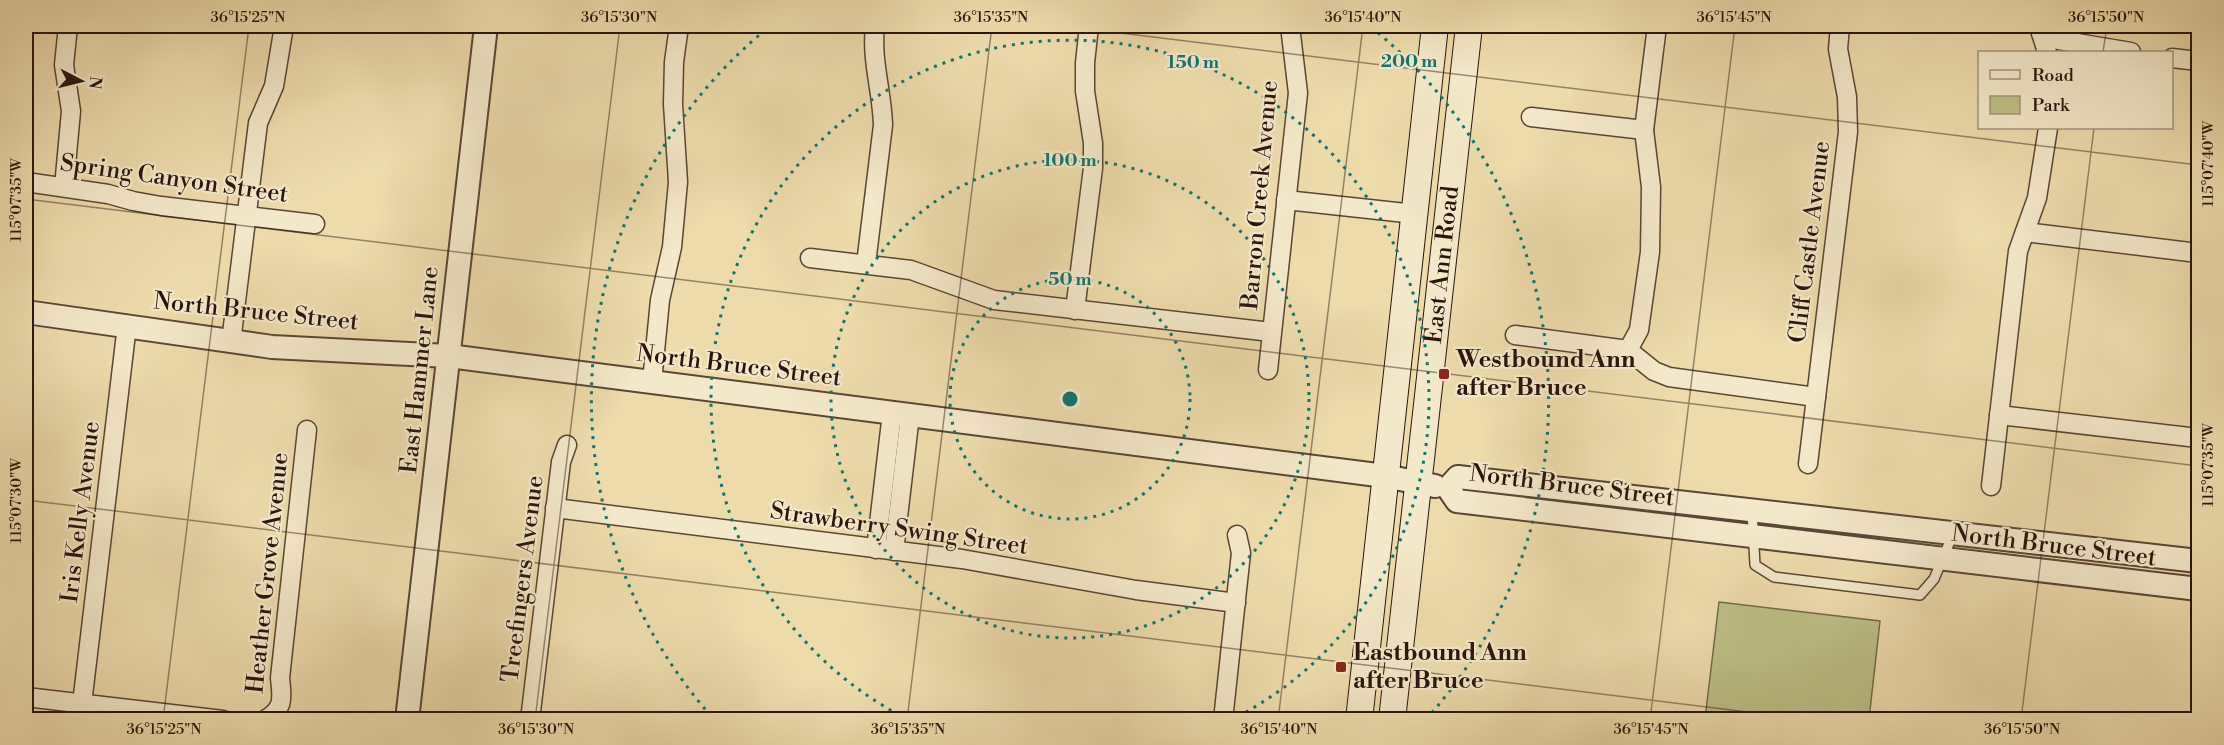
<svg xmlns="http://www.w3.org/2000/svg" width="2224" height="745" font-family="'Libre Bodoni',serif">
<rect width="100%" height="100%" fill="#eddbac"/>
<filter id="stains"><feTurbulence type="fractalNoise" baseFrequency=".00333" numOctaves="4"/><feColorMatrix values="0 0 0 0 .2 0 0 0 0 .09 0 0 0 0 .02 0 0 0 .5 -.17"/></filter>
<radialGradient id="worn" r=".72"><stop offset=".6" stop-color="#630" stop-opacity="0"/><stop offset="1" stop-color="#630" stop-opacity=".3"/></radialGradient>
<path fill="#bdbf86" stroke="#746a4a" stroke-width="1.5" d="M1719 602 1880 621 1869 719H1705Z"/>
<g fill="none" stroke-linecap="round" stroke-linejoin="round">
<defs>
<path id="service" d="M1752 511 1755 565 1774 577 1920 595 1934 579 1953 534"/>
<g id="minor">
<path d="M2042 26 2041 33 2047 52"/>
<path d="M2041 33 2059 40 2131 52"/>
<path d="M2172 58 2198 61"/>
<path d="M1531 117 1644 130"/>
<path d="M26 182 108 194 133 201 161 206 315 224"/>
<path d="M64 187 71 111 64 65 68 26"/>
<path d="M1286 200 1415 214"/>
<path d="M2025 232 2198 253"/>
<path d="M810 258 911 270 994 300 1271 332"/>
<path d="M866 264 883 125C882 91 871 60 875 26"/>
<path d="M1075 310 1093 168V143L1085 91V63L1089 26"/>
<path d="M1515 335 1628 350 1654 371 1669 377 1816 397"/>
<path d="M231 342 258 123 274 86 284 26"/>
<path d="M1628 350 1639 330 1650 252 1651 187 1644 130 1657 26"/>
<path d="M1268 370 1298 93 1290 26"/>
<path d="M652 382 660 300 672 247 678 182 673 104 674 62 679 26"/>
<path d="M1999 415 2198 438"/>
<path d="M1808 464 1848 132 1847 97 1838 49 1840 26"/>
<path d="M1991 486 2018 251 2037 198 2048 128"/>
<path d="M555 508 962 559 1136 590 1236 603"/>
<path d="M876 549 892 413"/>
<path d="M894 551 910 415"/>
<path d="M26 697 223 720"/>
<path d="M82 704 127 325"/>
<path d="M265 720C285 708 282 698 280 678L307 430"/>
<path d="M530 720 561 462 567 445"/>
<path d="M1223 720 1241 553 1237 535"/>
</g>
<g id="tertiary">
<path d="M26 312 272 347 449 356 1385 476 1435 486"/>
<path d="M2198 561 1458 477 1448 488 1457 501 2198 589"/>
<path d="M407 720 486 26"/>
</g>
<g id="secondary">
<path d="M1359 720 1435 26"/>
<path id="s1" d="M1392 720 1469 26"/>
</g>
</defs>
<use href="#service" stroke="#5b4635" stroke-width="12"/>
<use href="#minor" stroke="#5b4635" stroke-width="21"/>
<use href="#tertiary" stroke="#5b4635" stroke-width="26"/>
<use href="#secondary" stroke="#2a150d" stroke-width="28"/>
<use href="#service" stroke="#f3e8c9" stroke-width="9"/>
<use href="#minor" stroke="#f3e8c9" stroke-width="18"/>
<use href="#tertiary" stroke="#f3e8c9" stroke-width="22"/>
<use href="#secondary" stroke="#f3e8c9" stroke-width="26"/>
</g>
<path fill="none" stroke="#2a150d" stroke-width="1.5" stroke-opacity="0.45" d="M1063 26 2198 165M2103 52 2107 26M26 199 2198 466M26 500 1812 720M163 720 249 26M535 720 620 26M907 720 992 26M1278 720 1363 26M1650 720 1735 26M2021 720 2094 128"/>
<g fill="none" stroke="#0f766e" stroke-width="3" stroke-dasharray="3 6">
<circle cx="1070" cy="399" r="120"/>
<circle cx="1070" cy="399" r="239"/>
<path d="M907 719A359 359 0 1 1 1233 719"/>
<path d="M711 716A479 479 0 0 1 769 27M1371 27A479 479 0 0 1 1429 716"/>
</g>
<g fill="#8f2418" stroke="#f3e8c9" stroke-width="2">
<rect x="1438" y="368" width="12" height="12" rx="3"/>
<rect x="1335" y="661" width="12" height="12" rx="3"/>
</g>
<g text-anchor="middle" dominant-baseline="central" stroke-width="4.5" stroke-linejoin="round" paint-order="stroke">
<g font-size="24" fill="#2a150d" stroke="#f3e8c9">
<text transform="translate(174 179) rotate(8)">Spring Canyon Street</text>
<text transform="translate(1260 195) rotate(-85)">Barron Creek Avenue</text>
<text transform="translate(1810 242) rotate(-83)">Cliff Castle Avenue</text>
<text stroke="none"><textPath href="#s1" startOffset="458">East Ann Road</textPath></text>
<text transform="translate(256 312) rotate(6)">North Bruce Street</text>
<text transform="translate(739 366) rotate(7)">North Bruce Street</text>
<text transform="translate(420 370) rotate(-84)">East Hammer Lane</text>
<text transform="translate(1572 486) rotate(7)">North Bruce Street</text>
<text transform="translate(81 512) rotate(-83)">Iris Kelly Avenue</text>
<text transform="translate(899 529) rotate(8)">Strawberry Swing Street</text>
<text transform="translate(2054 546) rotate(7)">North Bruce Street</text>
<text transform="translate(268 573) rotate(-84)">Heather Grove Avenue</text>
<text transform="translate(523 579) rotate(-83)">Treefingers Avenue</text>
</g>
<g font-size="24" font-weight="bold" fill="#2a150d" stroke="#f3e8c9" text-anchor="start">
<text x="1456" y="360">Westbound Ann<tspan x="1456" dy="28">after Bruce</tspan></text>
<text x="1353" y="653">Eastbound Ann<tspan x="1353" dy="28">after Bruce</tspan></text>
</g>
</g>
<circle cx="1070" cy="399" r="9" fill="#0f766e" stroke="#f3e8c9" stroke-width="3"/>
<g font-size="18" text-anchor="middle" font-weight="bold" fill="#0f766e" stroke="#f3e8c9" stroke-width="4.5" stroke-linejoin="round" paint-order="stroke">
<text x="1409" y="67">200 m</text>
<text x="1193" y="68">150 m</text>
<text x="1070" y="166">100 m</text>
<text x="1070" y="285">50 m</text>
</g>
<rect width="2224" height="745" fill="none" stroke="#eddbac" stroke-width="66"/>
<rect x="1978" y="51" width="195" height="78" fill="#f3e8c9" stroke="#a3947e" stroke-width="1.5"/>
<rect x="1990" y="70" width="30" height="9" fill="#f3e8c9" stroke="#a3947e" stroke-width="1.5"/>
<text x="2032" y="81" font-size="18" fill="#2a150d">Road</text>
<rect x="1990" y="96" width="30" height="18" fill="#bdbf86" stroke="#a3947e" stroke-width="1.5"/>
<text x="2032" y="111" font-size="18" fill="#2a150d">Park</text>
<g transform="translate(81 81) rotate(97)" stroke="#f3e8c9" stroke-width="4.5" paint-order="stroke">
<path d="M0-4.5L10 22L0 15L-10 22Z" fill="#2a150d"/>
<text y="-9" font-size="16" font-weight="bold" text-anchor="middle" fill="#2a150d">N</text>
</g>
<rect x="33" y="33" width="2158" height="679" fill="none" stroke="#2a150d" stroke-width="2"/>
<g font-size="15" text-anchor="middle" fill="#2a150d">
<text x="248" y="22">36°15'25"N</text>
<text x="619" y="22">36°15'30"N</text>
<text x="991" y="22">36°15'35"N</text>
<text x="1363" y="22">36°15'40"N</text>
<text x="1734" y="22">36°15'45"N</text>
<text x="2106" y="22">36°15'50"N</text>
<text transform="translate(2208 164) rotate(-90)" y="5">115°07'40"W</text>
<text transform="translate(16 200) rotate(-90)" y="5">115°07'35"W</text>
<text transform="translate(2208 465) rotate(-90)" y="5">115°07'35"W</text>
<text transform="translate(16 501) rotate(-90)" y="5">115°07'30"W</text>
<text x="164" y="734">36°15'25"N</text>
<text x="536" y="734">36°15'30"N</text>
<text x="908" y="734">36°15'35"N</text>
<text x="1279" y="734">36°15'40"N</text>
<text x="1651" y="734">36°15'45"N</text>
<text x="2022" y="734">36°15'50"N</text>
</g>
<rect width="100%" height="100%" filter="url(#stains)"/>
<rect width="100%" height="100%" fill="url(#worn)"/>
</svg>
